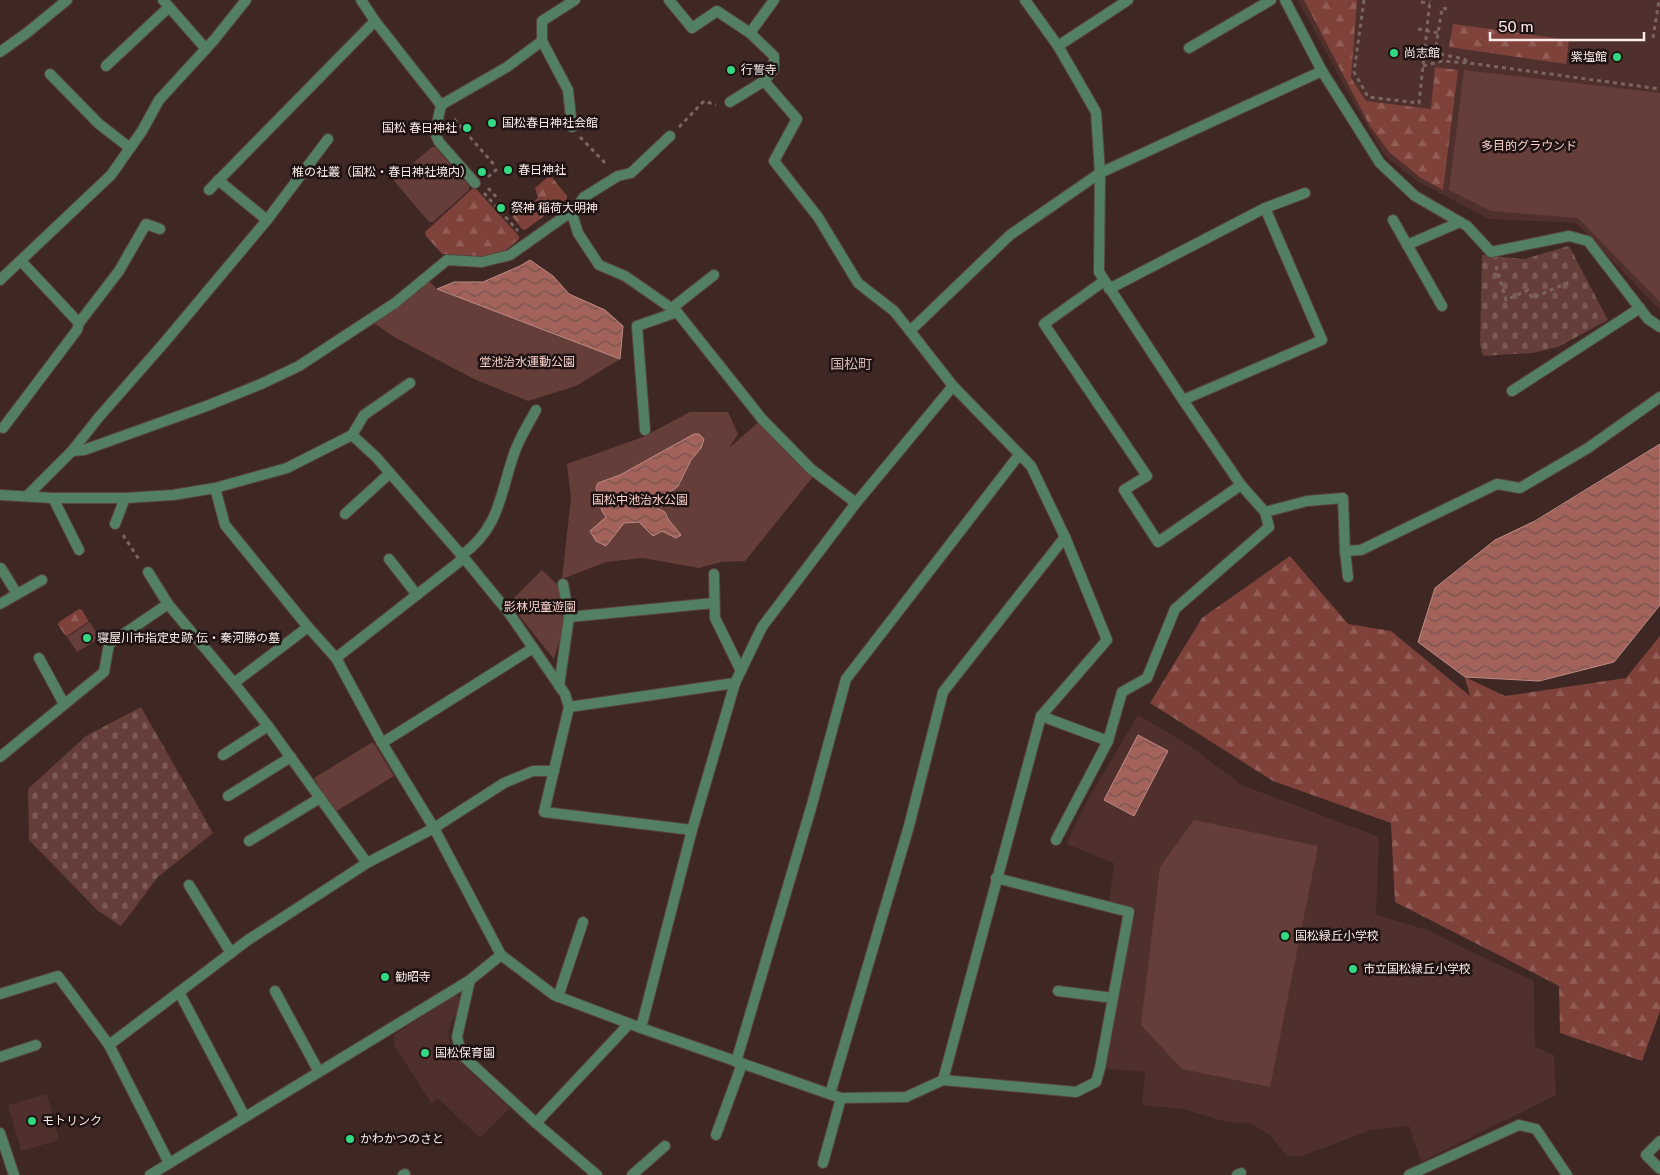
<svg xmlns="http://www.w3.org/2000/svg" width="1660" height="1175" font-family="'Public Sans','Noto Sans JP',sans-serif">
<defs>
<pattern id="forest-firs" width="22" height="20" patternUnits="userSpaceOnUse" patternTransform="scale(1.25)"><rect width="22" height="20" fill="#7f423b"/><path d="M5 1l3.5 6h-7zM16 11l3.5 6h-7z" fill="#925d57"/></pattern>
<pattern id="cemetery-stones" width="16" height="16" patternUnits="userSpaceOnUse" patternTransform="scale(1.25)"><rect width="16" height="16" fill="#663e39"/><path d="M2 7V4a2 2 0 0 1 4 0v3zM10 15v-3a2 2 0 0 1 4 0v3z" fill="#7d5a56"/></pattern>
<pattern id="water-waves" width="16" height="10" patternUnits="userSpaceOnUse" patternTransform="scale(1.25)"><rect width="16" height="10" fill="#a3625a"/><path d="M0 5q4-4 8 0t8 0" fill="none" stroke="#785450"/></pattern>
</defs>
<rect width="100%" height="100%" fill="#3f2724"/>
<g fill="#4f302c">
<path d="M1298 0H1660V310L1576 223 1489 219 1417 181 1385 156 1352 100Z"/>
<path d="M1138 715 1187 744 1242 785 1379 837 1376 915 1431 931 1449 941 1534 981 1535 1047 1554 1055 1556 1095 1421 1162 1409 1126 1371 1130 1302 1156H1287L1270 1135 1249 1123 1226 1122 1183 1109 1142 1105 1145 1072 1100 1068 1136 911 1109 903 1114 863 1066 844 1092 792Z"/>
<path d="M456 995 462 999 450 1026 448 1034 451 1046 466 1068 510 1108 480 1138 438 1098 432 1104 394 1045V1035Z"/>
<path d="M47 1094 59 1140 21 1151 8 1105Z"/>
</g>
<g fill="url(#forest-firs)">
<path d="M1304 0H1357L1351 78 1366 101 1431 109 1435 67 1458 70 1443 190 1421 178 1389 152 1370 126Z"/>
<path d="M1453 24 1569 40 1566 64 1449 47Z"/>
<path d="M549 176H551L567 196V199L525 230 522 229 512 216 518 211 521 212 538 198 535 188Z"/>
<path d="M473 188 477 190 519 236V239L506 250 481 257 442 254 426 236 425 232Z"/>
<path d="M1290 556 1348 624 1391 631 1470 696 1465 677 1505 696 1626 678 1660 636V1011L1642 1061 1560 1033 1559 986 1395 902 1391 823 1273 781 1150 703 1202 618Z"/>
<path d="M79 609 82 610 88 620V622L67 636 65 635 58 625 59 622Z"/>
</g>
<g fill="url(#cemetery-stones)">
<path d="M1569 246 1608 320 1558 347 1532 353 1483 356 1480 345 1482 255 1524 259Z"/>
<path d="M141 707 213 833 158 877 121 926 98 911 29 840 28 789 86 736Z"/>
</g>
<g fill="#663e39">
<path d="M1464 70 1660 93V302L1578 218 1491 211 1449 190Z"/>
<path d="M432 147H435L469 186V190L433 222H429L395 182 394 179Z"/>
<path d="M429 281 437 289 620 359 576 386 528 401 474 379 396 338 369 320Z"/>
<path d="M690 412H728L738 434 729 448 762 419 816 473 745 561 721 562 699 568 643 558 606 562 562 579 571 498 567 464 643 437Z"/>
<path d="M542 570 560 587 565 621 554 659 509 603Z"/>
<path d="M90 622 100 638 77 652 67 637Z"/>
<path d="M373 742 394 776 335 812 314 778Z"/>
<path d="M1194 820 1318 846 1270 1087 1182 1069 1141 1025 1160 867Z"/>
</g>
<g fill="url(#water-waves)" stroke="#be8b85">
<path d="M530 260 553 276 569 294 605 310 623 326 620 359 437 289 454 282H483L520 266Z"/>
<path d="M694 434H699L704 439 701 448 691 460 678 486 657 504V508L665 512C669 523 674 525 681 535L676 538 662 531 653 536 639 522 624 523 606 546 596 541 590 531 606 517 602 511 596 488 598 483 620 475Z"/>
<path d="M1660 444V605L1614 662 1539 681 1465 677 1418 642 1435 588 1495 540 1535 521Z"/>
<path d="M1138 735 1168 751 1134 816 1104 800Z"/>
</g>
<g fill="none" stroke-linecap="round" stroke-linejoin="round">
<defs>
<g id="lane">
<path d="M106 66 169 7"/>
<path d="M50 74 99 124 130 148"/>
<path d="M441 105 435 133 439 142 475 183"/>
<path d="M575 209 584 197 618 176 631 173 670 136"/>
<path d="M267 220 328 139"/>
<path d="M672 308 714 275"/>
<path d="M1512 391 1640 308"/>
<path d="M3 428 77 330 79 323"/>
<path d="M352 435 364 415 410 383"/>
<path d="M345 514 390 473"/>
<path d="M1345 551 1348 577"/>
<path d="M462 555C501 527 500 492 515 451 520 437 529 423 536 410"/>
<path d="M389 559 417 595"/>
<path d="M1 568 17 594"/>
<path d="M714 574 715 618 741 671"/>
<path d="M569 617 714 603"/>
<path d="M559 686 569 617 563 584"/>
<path d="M223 755 268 726"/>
<path d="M228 796 291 757"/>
<path d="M249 841 320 798"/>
<path d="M189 885 231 953"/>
<path d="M275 991 319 1072"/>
<path d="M179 992 245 1117"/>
<path d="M558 997 583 922"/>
<path d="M0 1057 36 1045"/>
<path d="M716 1135 742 1064"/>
<path d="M823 1163 841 1098"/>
<path d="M632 1175 665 1146"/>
</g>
<g id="street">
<path d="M163 0 206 49"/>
<path d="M361 0 375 21 441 105 507 67 542 41V21L575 0"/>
<path d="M669 0 692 28 717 11 750 33 774 56V69L764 81 730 102"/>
<path d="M1285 0 1322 71 1100 173 1099 272 1183 400 1241 485 1265 512 1307 501 1343 498 1345 551 1361 550 1497 484 1520 488 1588 448 1660 397"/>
<path d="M750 33 774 0"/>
<path d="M542 41 568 90 572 127"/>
<path d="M1058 46 1128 0"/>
<path d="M1189 48 1271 0"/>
<path d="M0 52 28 32 67 0"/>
<path d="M1322 71 1380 163 1415 196 1467 226 1491 252 1569 236 1588 241 1648 319 1660 327"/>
<path d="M764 81 797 119 774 161 818 217 858 283 894 311 910 331"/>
<path d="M209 190 375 21"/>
<path d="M1393 220 1442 306"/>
<path d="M1407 245 1460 222"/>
<path d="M21 261 79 323 119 271 146 224 160 229"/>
<path d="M0 280 111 175 142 131 159 100 214 40 246 0"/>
<path d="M1104 281 1044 324 1147 476 1124 490 1158 542 1241 485"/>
<path d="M1109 289 1265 208 1305 193"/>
<path d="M1183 400 1322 340 1265 208"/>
<path d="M645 430 637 326 677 312"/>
<path d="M72 451 99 417 164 343 267 220 218 180"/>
<path d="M0 495 53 498H125L173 495 215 488 287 468 352 435 376 457 464 558 509 613 565 694 569 707 735 683"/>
<path d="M27 496 72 451 84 450 204 407 261 384 299 366 395 303 447 260 482 262 510 255 575 209 573 217 578 233 599 265 625 276 677 312 762 419 811 469 856 503 762 627 735 683 692 830 641 1028 554 995 501 955 434 828 382 743 336 658 308 627 225 525 215 488"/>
<path d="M53 498 79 550"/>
<path d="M856 503 953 386 910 331 1010 235 1100 173 1096 112 1058 46 1025 0"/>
<path d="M115 524 125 498"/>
<path d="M148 572 168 604"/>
<path d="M0 604 42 580"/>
<path d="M308 627 234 683 268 726 367 863"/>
<path d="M39 658 64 704"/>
<path d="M336 658 464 558"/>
<path d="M569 707 544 812 692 830"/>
<path d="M1041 716 1108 741"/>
<path d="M382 743 533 648"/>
<path d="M0 757 104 672 109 644 168 604 234 683"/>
<path d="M1056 840 1108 741 1122 692 1147 678 1175 609 1269 527 1265 512"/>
<path d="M470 980 457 1037 462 1055 536 1123 597 1175"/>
<path d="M1058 991 1113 998"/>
<path d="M0 994 58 976 109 1045"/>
<path d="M641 1028 841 1098 906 1097 943 1080 1076 1092 1096 1082 1100 1068 1129 912 996 878"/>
<path d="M736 1062 811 808 846 679 1019 455"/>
<path d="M943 1080 1041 716 1107 640 1065 537 1031 466 953 386"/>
<path d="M830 1094 909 826 943 692 1065 537"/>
<path d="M536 1123 629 1024"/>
<path d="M0 1133 14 1175"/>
<path d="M1660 1141 1646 1155 1660 1169"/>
<path d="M169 1163 109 1045 248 940 367 863 434 828 504 783 533 771H554"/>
<path d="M150 1175 470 980 501 955"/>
<path d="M403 1175 405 1174"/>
<path d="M1237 1175 1241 1173"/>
<path d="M1409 1175 1519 1125 1536 1129 1567 1175"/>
</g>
</defs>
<use href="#lane" stroke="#594340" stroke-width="12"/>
<use href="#street" stroke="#594340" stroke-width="12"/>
<g stroke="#7a6562" stroke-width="3" stroke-dasharray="4 4" stroke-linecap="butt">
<path d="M1364 0 1354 72 1368 97 1419 103 1430 0"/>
<path d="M1421 2 1430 3"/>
<path d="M1447 9 1442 8 1435 53 1464 59 1469 63 1660 89"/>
<path d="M1653 38 1659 0"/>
<path d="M1423 66 1442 61 1468 63"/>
<path d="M454 119 490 160"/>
<path d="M679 127 704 101 716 105"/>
<path d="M580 137 607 165"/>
<path d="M491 161 494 165"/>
<path d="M488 177 497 169"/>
<path d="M488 188 499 200"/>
<path d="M484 193 518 231"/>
<path d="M1496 266 1506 300 1528 290 1532 298 1572 281"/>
<path d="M123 535 140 561"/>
</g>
<use href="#lane" stroke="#537f62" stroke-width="10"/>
<use href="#street" stroke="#537f62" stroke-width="10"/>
<path stroke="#7a6562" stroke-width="3" stroke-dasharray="4 4" stroke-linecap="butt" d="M1418 29 1439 33"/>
</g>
<g fill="#32d882" stroke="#1e1312" stroke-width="2">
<circle cx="1394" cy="53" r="5"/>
<circle cx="1617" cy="57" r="5"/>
<circle cx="731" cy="70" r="5"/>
<circle cx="492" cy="123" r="5"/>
<circle cx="467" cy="128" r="5"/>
<circle cx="508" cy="170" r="5"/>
<circle cx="482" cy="172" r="5"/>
<circle cx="501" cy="208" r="5"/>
<circle cx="87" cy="638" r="5"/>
<circle cx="1285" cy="936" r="5"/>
<circle cx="1353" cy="969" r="5"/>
<circle cx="385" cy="977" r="5"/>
<circle cx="425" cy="1053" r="5"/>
<circle cx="32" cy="1121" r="5"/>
<circle cx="350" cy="1139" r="5"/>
</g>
<g text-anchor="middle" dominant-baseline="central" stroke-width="5" stroke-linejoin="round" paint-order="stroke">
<g font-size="12" fill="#fcece9" stroke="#1e1312" text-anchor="start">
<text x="1404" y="53">尚志館</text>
<text x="1607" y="57" text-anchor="end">紫塩館</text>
<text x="741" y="70">行誓寺</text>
<text x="502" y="123">国松春日神社会館</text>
<text x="457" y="128" text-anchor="end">国松 春日神社</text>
<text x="518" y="170">春日神社</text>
<text x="472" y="172" text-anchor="end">椎の社叢（国松・春日神社境内）</text>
<text x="511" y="208">祭神 稲荷大明神</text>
<text x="97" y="638">寝屋川市指定史跡 伝・秦河勝の墓</text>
<text x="1295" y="936">国松緑丘小学校</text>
<text x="1363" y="969">市立国松緑丘小学校</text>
<text x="395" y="977">勧昭寺</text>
<text x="435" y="1053">国松保育園</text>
<text x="42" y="1121">モトリンク</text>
<text x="360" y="1139">かわかつのさと</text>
</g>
<g font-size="12" fill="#f8d0ca" stroke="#1e1312">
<text x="1529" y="146">多目的グラウンド</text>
<text x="527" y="362">堂池治水運動公園</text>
<text x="640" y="500">国松中池治水公園</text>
<text x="540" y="607">影林児童遊園</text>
</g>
<g font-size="14" fill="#d5b6b1" stroke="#1e1312">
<text x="851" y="364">国松町</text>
</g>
</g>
<path d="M1490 32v8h154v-8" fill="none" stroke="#fcece9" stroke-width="2.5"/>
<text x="1498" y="32" font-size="15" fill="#fcece9" stroke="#1e1312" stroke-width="4" paint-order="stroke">50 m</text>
</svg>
